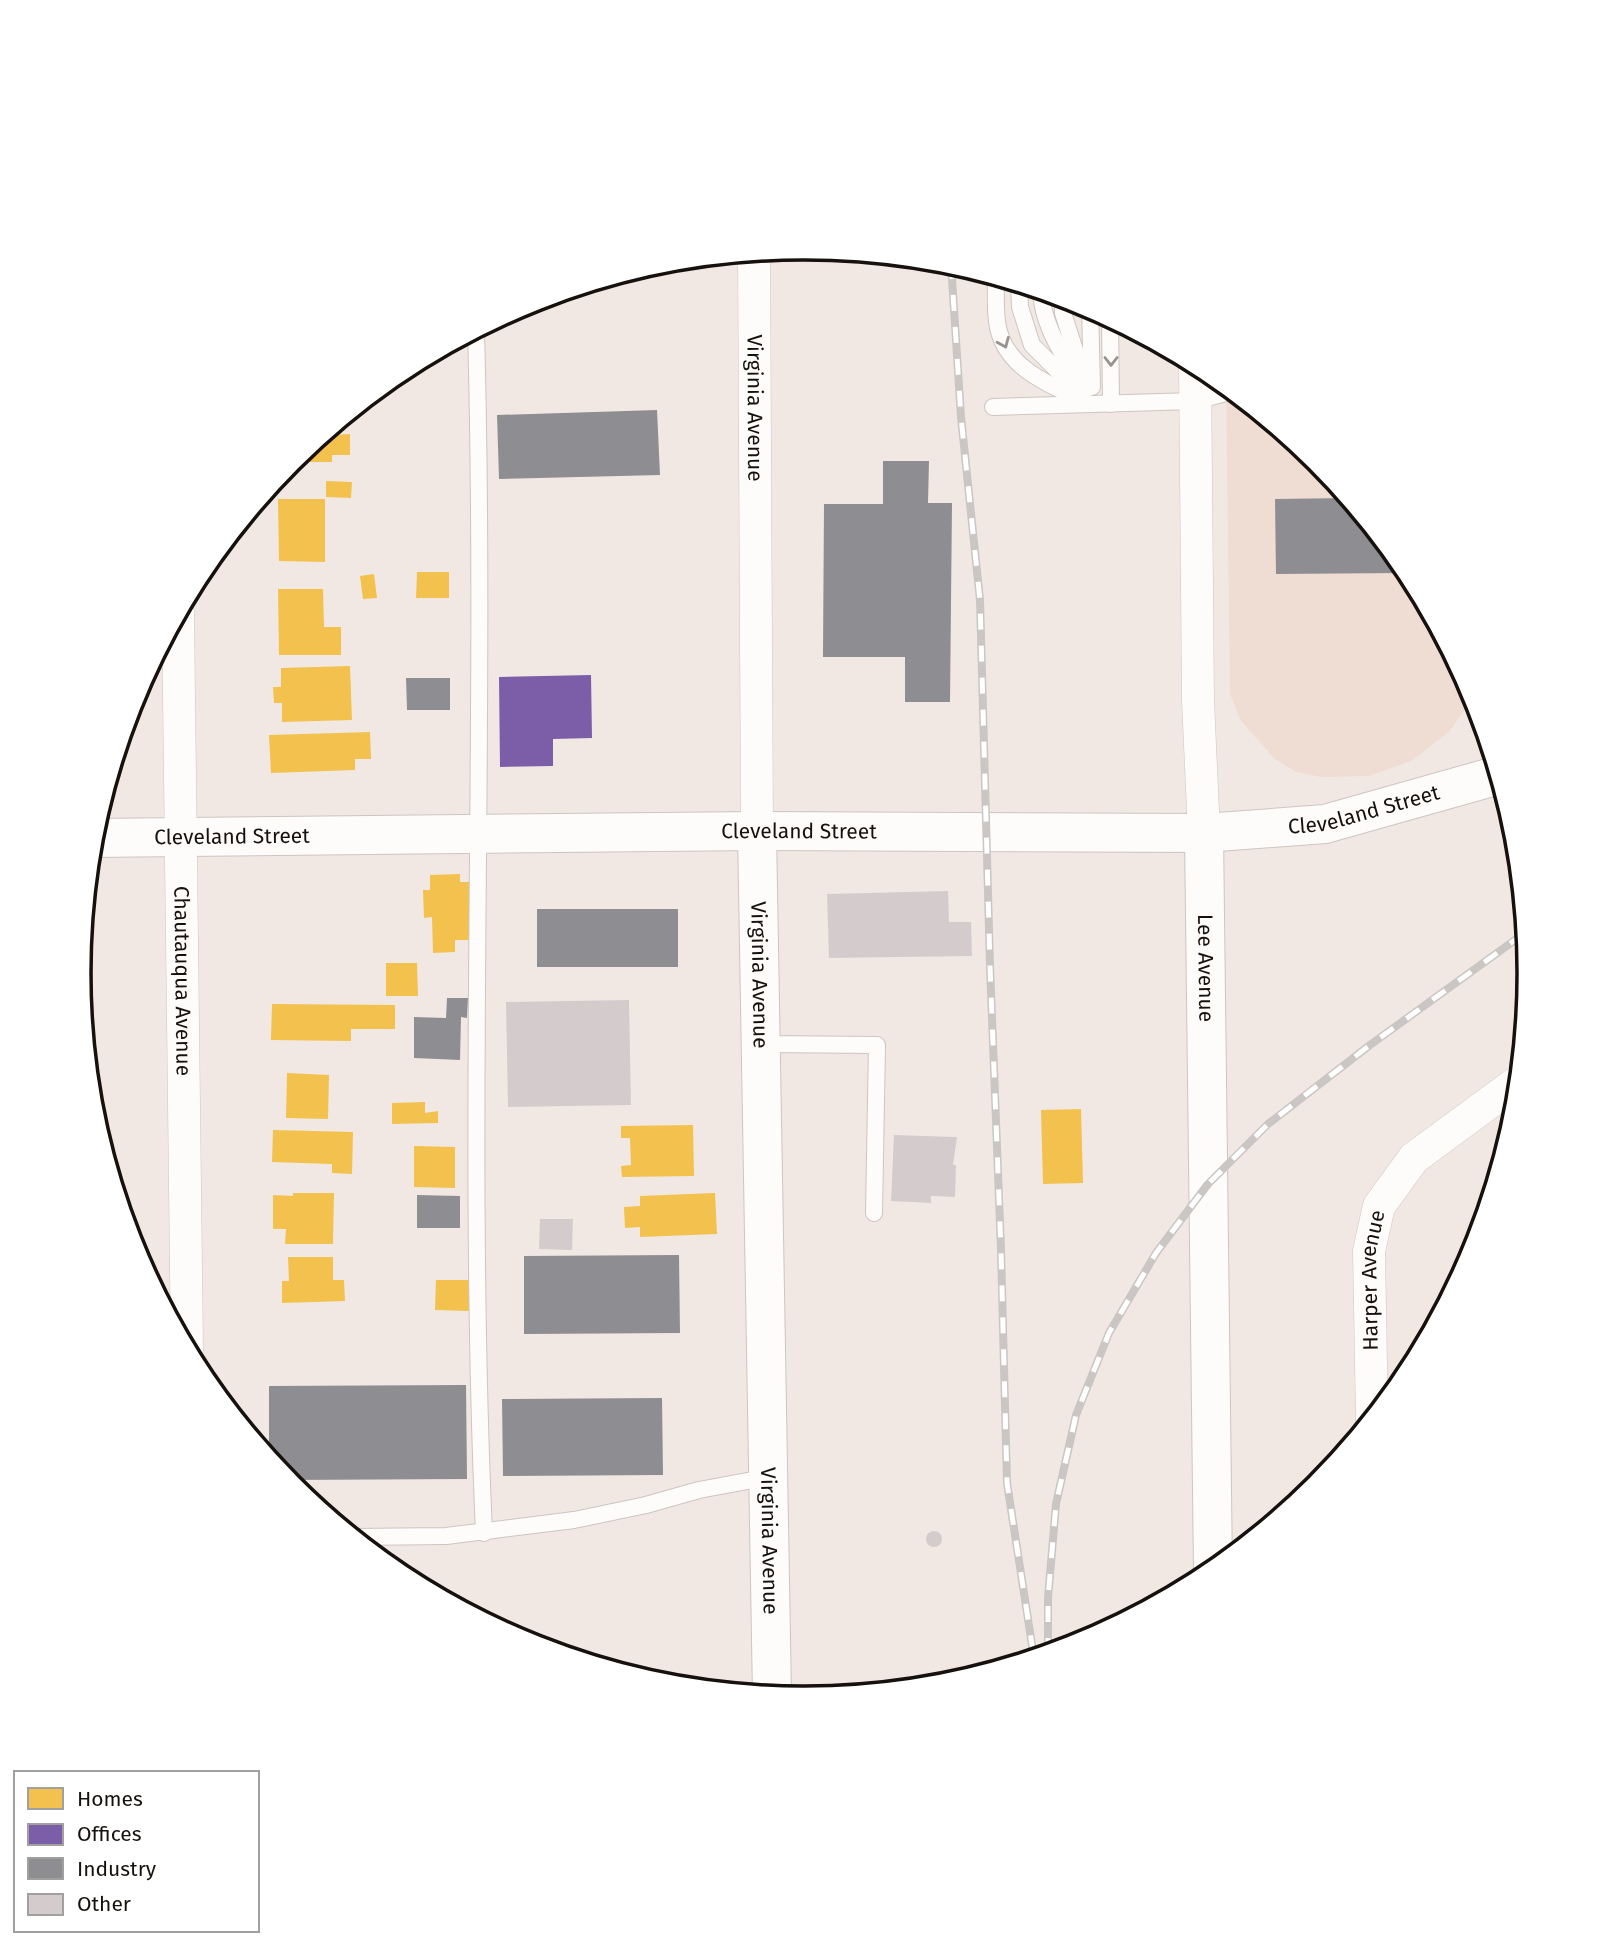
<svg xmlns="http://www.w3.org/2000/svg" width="1609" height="1946" font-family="'Fira Sans',sans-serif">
<rect width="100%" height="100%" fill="#f2e8e3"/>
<path fill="#efdcd2" d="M1226 385 1318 460 1408 570 1475 695 1449 732 1411 761 1369 776 1321 777 1296 772 1275 759 1241 721 1230 694Z"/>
<g fill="#f2c14e">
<path d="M332 426V435L350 434V455H332V462H290Z"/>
<path d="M326 481 352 482 351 498 326 497Z"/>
<path d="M278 499H325V562L279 561Z"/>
<path d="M417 572H449V598H416Z"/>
<path d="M374 574 377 598 363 599 360 576Z"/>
<path d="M278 589H323L324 627H341V655H279Z"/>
<path d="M350 666 352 720 282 722V703H274L273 687H281V668Z"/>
<path d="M370 732 371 759H355V770L271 773 269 735Z"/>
<path d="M460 874V882H469L471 940H455V952L433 953 432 917 424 918 423 890H430V875Z"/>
<path d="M92 943 93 980H80L82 944Z"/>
<path d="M386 963H417L418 996H386Z"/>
<path d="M272 1004 395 1005V1029H351V1041L271 1040Z"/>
<path d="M88 1069H94L95 1109H92Z"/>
<path d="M287 1073 329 1075 328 1119 286 1118Z"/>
<path d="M425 1102V1113L438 1111V1123L392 1124V1103Z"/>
<path d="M1081 1109 1083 1183 1043 1184 1041 1110Z"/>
<path d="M693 1125 694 1176 622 1177 621 1166 631 1165 630 1138H621V1126Z"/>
<path d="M273 1130 353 1132 352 1174 332 1173V1164L272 1162Z"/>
<path d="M414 1146 455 1147V1188L414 1187Z"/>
<path d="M293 1193H334L333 1244H285L286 1229H273V1195L293 1196Z"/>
<path d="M715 1193 717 1234 640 1237V1227L625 1228 624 1207 640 1206V1196Z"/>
<path d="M288 1257H333V1280H344L345 1301 282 1303V1281H289Z"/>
<path d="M436 1280H470L469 1311 435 1310Z"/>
</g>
<path fill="#7b5ea7" d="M591 675 592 738 553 739V766L500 767 499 677Z"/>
<g fill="#8d8d92">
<path d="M657 410 660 475 499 479 497 415Z"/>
<path d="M883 461H929L928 503H952L950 702H905V657H823L824 504H883Z"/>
<path d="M1349 498 1401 561V573L1276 574 1275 499Z"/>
<path d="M406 678H450V710H407Z"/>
<rect x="537" y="909" width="141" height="58"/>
<path d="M447 998H468L467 1018 461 1017 460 1060 414 1058V1017L446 1018Z"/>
<path d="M417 1195 460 1196V1228H417Z"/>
<path d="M679 1255 680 1333 524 1334V1256Z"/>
<path d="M466 1385 467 1479 286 1480 269 1459V1386Z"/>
<path d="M662 1398 663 1475 503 1476 502 1399Z"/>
</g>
<g fill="#d4cccc">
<path d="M948 891 949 922H971L972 956 829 958 827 894Z"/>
<path d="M629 1000 631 1105 508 1107 506 1002Z"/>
<path d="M894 1135 957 1137 953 1165H956L955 1197 931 1196V1203L891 1201Z"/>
<path d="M540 1219H573L572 1250 539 1249Z"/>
<circle cx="934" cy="1539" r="8"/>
</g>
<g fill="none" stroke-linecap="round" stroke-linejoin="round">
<defs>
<g id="service">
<path d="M996 276C996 291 995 306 997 321 1002 368 1049 384 1087 402"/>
<path d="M1019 283 1020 307 1032 345 1080 393"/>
<path d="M1041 290C1042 326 1064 356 1082 387"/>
<path d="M1063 297V313L1083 375"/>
<path d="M1090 307 1092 387"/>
<path d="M1110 318 1111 404"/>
<path d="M476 330C487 731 466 1132 484 1533"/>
<path d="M993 407 1195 401 1234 391"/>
<path d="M761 1044 877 1045 874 1213"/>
<path d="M354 1537 446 1536 574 1520 646 1505 699 1490 769 1477"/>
</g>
<g id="minor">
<path id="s1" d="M754 252 757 831"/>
<path d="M1195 363 1198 701 1204 833"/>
<path id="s2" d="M178 613 187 1350"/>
<path id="s3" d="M1372 1420 1369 1251 1379 1206 1414 1158 1520 1080"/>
</g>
<g id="tertiary">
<path id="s4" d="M757 831 772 1696"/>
<path id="s5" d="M1204 833 1213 1572"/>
<path id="s6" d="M92 838 757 831 1204 833 1325 824 1499 775"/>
</g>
</defs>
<use href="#service" stroke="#cdc5c0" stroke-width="18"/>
<use href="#minor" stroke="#cdc5c0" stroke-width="33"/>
<use href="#tertiary" stroke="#cdc5c0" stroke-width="40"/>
<use href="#service" stroke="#fdfcfb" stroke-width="16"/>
<use href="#minor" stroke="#fdfcfb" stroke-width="32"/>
<use href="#tertiary" stroke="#fdfcfb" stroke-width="38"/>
<defs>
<g id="rail">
<path d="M951 263 961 417 980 600 990 966 1001 1250 1007 1483 1034 1658"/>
<path d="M1048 1654V1598L1056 1504 1076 1415 1109 1333 1156 1253 1208 1184 1268 1124 1370 1045 1526 932"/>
</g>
</defs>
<use href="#rail" stroke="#c9c6c4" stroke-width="8"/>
<use href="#rail" stroke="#fff" stroke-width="5" stroke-dasharray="16" stroke-linecap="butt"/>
</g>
<defs><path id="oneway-chevron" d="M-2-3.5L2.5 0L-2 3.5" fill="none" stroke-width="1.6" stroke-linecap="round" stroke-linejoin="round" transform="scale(1.75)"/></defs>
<g stroke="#969290">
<use href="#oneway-chevron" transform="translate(1004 343) rotate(67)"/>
<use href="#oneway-chevron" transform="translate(1111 361) rotate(90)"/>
</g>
<g text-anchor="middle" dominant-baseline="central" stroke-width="7" stroke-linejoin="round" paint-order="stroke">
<g font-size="21" fill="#17110e" stroke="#fff">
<text stroke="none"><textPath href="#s1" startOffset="156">Virginia Avenue</textPath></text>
<text stroke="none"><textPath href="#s6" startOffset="1274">Cleveland Street</textPath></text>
<text stroke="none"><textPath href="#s6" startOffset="707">Cleveland Street</textPath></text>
<text stroke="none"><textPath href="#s6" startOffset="140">Cleveland Street</textPath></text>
<text stroke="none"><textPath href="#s5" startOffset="135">Lee Avenue</textPath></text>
<text stroke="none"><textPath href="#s4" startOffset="144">Virginia Avenue</textPath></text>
<text stroke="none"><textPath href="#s2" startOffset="368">Chautauqua Avenue</textPath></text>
<text stroke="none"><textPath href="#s3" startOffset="140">Harper Avenue</textPath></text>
<text stroke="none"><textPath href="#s4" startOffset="710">Virginia Avenue</textPath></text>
</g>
</g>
<path d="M0 0H1609V1946H0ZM91 973a713 713 0 1 1 1426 0a713 713 0 1 1-1426 0Z" fill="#fff" fill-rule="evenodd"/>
<path fill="none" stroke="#17110e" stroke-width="3.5" d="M91 973a713 713 0 1 1 1426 0a713 713 0 1 1-1426 0Z"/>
<rect x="14" y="1771" width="245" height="161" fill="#ffffff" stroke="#a2a09f" stroke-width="2"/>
<rect x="28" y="1788" width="35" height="21" fill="#f2c14e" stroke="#a2a09f" stroke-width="2"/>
<text x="77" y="1806" font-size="21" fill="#17110e">Homes</text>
<rect x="28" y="1824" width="35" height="21" fill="#7b5ea7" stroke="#a2a09f" stroke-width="2"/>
<text x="77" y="1841" font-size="21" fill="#17110e">Offices</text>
<rect x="28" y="1858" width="35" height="21" fill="#8d8d92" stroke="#a2a09f" stroke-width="2"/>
<text x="77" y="1876" font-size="21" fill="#17110e">Industry</text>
<rect x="28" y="1894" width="35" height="21" fill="#d4cccc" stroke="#a2a09f" stroke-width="2"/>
<text x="77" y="1911" font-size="21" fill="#17110e">Other</text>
</svg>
